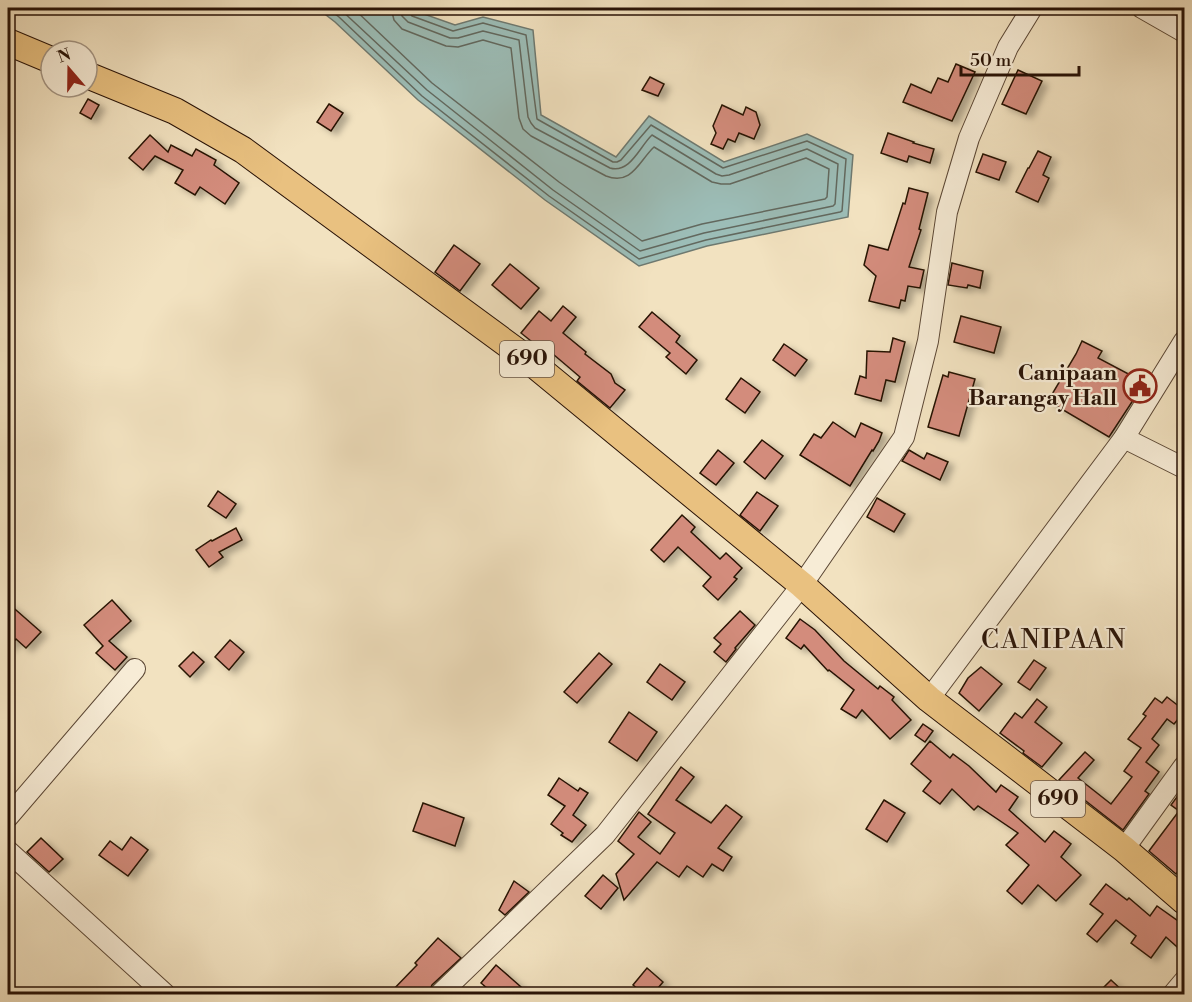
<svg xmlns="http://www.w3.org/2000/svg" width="1192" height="1002" font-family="'Libre Bodoni',serif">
<defs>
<filter id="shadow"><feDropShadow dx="6" dy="4" stdDeviation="3" flood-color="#0004"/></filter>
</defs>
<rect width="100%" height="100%" fill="#f2e2c0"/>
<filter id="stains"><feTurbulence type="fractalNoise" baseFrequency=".00333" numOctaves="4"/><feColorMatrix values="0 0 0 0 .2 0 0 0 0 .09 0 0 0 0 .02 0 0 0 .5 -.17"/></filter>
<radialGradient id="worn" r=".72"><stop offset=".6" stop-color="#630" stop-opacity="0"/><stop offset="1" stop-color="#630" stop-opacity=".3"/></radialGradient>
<path fill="#9cbdb7" stroke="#6e7970" stroke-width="1.5" d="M317 8H407L455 25 483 17 533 30 541 115 616 157 649 116 724 162 807 134 853 155 848 217 707 246 639 266 545 200 418 100 335 22Z"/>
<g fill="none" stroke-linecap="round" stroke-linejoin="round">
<g stroke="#62685e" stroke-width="1.5">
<path d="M327 8 339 17 422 96 549 196 639 259 706 240 840 212 842 211 846 159 807 141 723 168 651 125 621 160 617 162H613L537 119 526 35 483 23 453 31 412 16 409 12 408 8"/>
<path d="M339 8 427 90 553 190 640 251 704 233 833 206 835 204 838 164 807 149 729 175 722 176 716 174 652 135C640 146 630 174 610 168L535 128 531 123 528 117 519 40 483 31 458 38H450L408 22 402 16 400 8"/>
<path d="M353 8 432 83 559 182 642 241 702 224 825 199 827 197 829 169 806 158 730 184H721L712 182 654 147C639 161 632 186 606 176L531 136 523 129 519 118 511 48 483 40 458 47 446 46 402 29 394 20 391 8"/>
</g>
</g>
<g fill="#d38c7b" stroke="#281206" stroke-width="1.5" filter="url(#shadow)">
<path d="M956 64 975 72 952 121 903 102 911 84 931 93 938 78 948 82Z"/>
<path d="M1018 70 1042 81 1026 114 1002 104Z"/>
<path d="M650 77 664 84 658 96 642 90Z"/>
<path d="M88 99 99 105 91 119 80 113Z"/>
<path d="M329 104 343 113 331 131 317 122Z"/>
<path d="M722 105 743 115 746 107 756 112 760 125 754 139 739 133 735 142 728 139 723 149 711 144 716 133 713 126Z"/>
<path d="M888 133 914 142 913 143 934 149 930 163 909 156 907 162 881 153Z"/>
<path d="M150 135 168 152 171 145 192 156 196 149 216 160 214 165 239 183 225 204 200 187 195 195 175 183 183 170 155 156 143 170 129 158Z"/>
<path d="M1038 151 1051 157 1043 175 1049 178 1038 202 1016 192 1028 168H1029Z"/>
<path d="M983 154 1006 162 999 180 976 172Z"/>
<path d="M909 188 928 193 919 229 921 230 909 267 924 270 920 288 908 286 905 301 901 300 899 308 869 301 876 276 864 265 869 245 888 250 903 203 905 204Z"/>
<path d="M454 245 480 264 460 291 435 272Z"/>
<path d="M952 263 983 271 980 288 968 285 967 288 948 285Z"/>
<path d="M510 264 539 288 521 309 492 285Z"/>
<path d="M563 306 576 317 563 333 586 352 585 354 611 374 615 383 625 390 610 408 577 381 580 377 553 354 551 357 521 333 539 311 551 321Z"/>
<path d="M652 312 680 336 676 342 697 360 686 374 666 357 670 353 639 327Z"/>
<path d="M961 316 1001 327 994 353 954 342Z"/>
<path d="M893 338 905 342 895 382 886 380 881 401 855 394 860 376 866 378 867 351 890 352Z"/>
<path d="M1082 341 1102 351 1098 358 1134 377 1136 373 1147 379 1109 437 1048 401 1076 354Z"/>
<path d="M784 344 807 360 795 376 773 360Z"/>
<path d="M949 372 975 379 959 436 928 427 943 375 948 377Z"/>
<path d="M741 378 760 392 745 413 726 399Z"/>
<path d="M833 422 855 437 861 423 882 433 879 441 873 451 872 450 850 486 800 455 814 434 821 438Z"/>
<path d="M762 440 783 456 765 479 744 462Z"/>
<path d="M718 450 734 463 716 485 700 473Z"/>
<path d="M909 450 924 459 927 453 948 462 940 480 902 461Z"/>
<path d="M218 491 236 504 226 518 208 506Z"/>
<path d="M757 492 778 506 760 531 740 515Z"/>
<path d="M877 498 905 514 894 532 867 517Z"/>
<path d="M682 515 695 527 691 532 720 559 726 553 742 568 734 577 737 579 718 600 703 586 711 577 678 547 664 562 651 550Z"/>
<path d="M236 528 242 540 219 552 223 557 209 567 196 550 211 540 212 541Z"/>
<path d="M112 600 131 621 109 641 127 657 115 670 96 653 103 646 84 625Z"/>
<path d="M8 603 41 632 26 648 16 639 8 648Z"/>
<path d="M740 611 755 625 735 648 736 649 726 662 714 652 721 644 714 638Z"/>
<path d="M800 619 815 630 844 661 878 689 880 686 894 697 892 700 911 720 890 739 862 710 856 718 841 709 854 690 829 670 828 671 804 645 801 649 786 638Z"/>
<path d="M230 640 244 652 229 670 215 657Z"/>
<path d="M193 652 204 662 190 677 179 666Z"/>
<path d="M599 653 612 664 577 703 564 692Z"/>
<path d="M1034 660 1046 668 1030 690 1018 682Z"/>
<path d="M660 664 685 682 672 700 647 682Z"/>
<path d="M981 667 1002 684 979 711 959 693 968 678Z"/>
<path d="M1167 697 1185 711 1174 724 1167 719 1152 739 1159 745 1146 762 1159 772 1145 791 1149 794 1123 830 1059 780 1085 752 1094 760 1078 778 1111 804 1132 777 1124 771 1141 748 1128 739 1146 716 1143 714 1155 698 1162 703Z"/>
<path d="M1037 699 1047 707 1035 722 1062 743 1042 767 1023 753 1024 751 1000 733 1015 713 1022 718Z"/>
<path d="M629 712 657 732 637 761 609 742Z"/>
<path d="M923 724 933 731 925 742 915 735Z"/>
<path d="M930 741 950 758 953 754 969 766 996 792 1001 785 1018 797 1009 810 1045 842 1054 831 1071 844 1061 857 1081 875 1056 901 1038 885 1022 904 1007 891 1029 865 1006 845 1018 833 978 806 974 810 952 789 940 804 923 791 931 781 911 764Z"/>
<path d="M681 767 694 777 676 800 711 823 726 805 742 817 718 848 732 857 723 871 712 864 703 877 687 866 679 877 657 862 624 900 616 874 634 854 618 841 639 812 651 822 638 837 660 854 675 833 648 814Z"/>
<path d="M559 778 578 791 580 788 588 793 573 815 586 825 572 842 561 835 563 833 551 824 565 806 548 795Z"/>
<path d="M1185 786V863L1176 874 1149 851 1179 811 1171 805Z"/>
<path d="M884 800 905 813 887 842 866 829Z"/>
<path d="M423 803 464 818 455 846 413 831Z"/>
<path d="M131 837 148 850 128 876 99 855 110 841 122 850Z"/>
<path d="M41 838 63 859 49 872 27 852Z"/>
<path d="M603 875 618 888 601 909 585 896Z"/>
<path d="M514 881 529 892 505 915 499 910Z"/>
<path d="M1106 884 1127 900 1129 898 1150 916 1157 906 1185 926V954L1166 937 1151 958 1131 943 1136 936 1116 920 1097 942 1087 934 1103 914 1090 904Z"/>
<path d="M438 938 461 958 432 985 428 994H389L417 965 415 963Z"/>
<path d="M496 965 529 994H494L481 983Z"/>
<path d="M647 968 663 982 653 994H644L633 985Z"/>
<path d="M1111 980 1126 994H1097Z"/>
</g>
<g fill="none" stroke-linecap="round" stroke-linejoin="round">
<defs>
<g id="minor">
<path d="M1142 8 1184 32"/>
<path d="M1124 438 1184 468"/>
<path d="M929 699 1124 438 1184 341"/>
<path d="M8 817 135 669"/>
<path d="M1124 849 1184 766"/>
<path d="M8 851 165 994"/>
<path d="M440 994 605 835 802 585 904 437 928 341 947 212 969 138 1008 47 1032 8"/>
<path d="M1173 994 1184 981"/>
</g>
<g id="major">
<path d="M8 42 51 60"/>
<path d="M87 75 175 111 243 150 526 358 802 585 929 699 1124 849 1184 901"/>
</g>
</defs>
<use href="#minor" stroke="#5a4634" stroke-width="22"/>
<use href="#major" stroke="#281206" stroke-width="28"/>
<use href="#minor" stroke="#f7ecd6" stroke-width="20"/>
<use href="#major" stroke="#e9c180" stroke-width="26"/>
</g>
<defs>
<symbol id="civic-ring" viewBox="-11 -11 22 22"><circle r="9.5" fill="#f7ecd6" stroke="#8f2418" stroke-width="1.5"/><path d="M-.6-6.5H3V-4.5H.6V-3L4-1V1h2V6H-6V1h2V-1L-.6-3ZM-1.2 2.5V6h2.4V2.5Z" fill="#8f2418"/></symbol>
</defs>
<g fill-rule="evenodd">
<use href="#civic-ring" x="1121" y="367" width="38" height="38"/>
</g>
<g text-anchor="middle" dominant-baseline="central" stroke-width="4.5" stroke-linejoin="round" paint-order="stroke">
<g fill="#f7ecd6" stroke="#665344" stroke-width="1.5">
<rect x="500" y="341" width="54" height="36" rx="4.5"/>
<rect x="1031" y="781" width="54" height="36" rx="4.5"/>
</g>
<g font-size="21" font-weight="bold" fill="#281206">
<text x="527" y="359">690</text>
<text x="1058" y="799">690</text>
</g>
<g font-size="22" font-weight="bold" fill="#281206" stroke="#f7ecd6" text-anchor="end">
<text x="1117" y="373">Canipaan<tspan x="1117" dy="25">Barangay Hall</tspan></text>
</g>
<g font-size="26" letter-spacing="1.5" fill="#281206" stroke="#f7ecd6">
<text x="1054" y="640">CANIPAAN</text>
</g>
</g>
<rect width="1192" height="1002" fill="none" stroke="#f2e2c0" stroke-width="30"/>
<rect x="9" y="9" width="1174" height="984" fill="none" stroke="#281206" stroke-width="3"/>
<rect x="15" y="15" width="1162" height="972" fill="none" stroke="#281206" stroke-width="1.5"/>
<g transform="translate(69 69) rotate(340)"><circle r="28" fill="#f7ecd6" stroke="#a49583" stroke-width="1.5"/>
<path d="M0-4.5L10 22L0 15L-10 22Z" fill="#8f2418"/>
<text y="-9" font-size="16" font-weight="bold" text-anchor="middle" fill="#281206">N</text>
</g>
<path d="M961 66v9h118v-9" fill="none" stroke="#281206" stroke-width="3"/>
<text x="970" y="66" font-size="18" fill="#281206" stroke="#f7ecd6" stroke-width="4.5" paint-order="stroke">50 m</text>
<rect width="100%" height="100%" filter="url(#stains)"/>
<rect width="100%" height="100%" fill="url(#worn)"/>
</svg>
